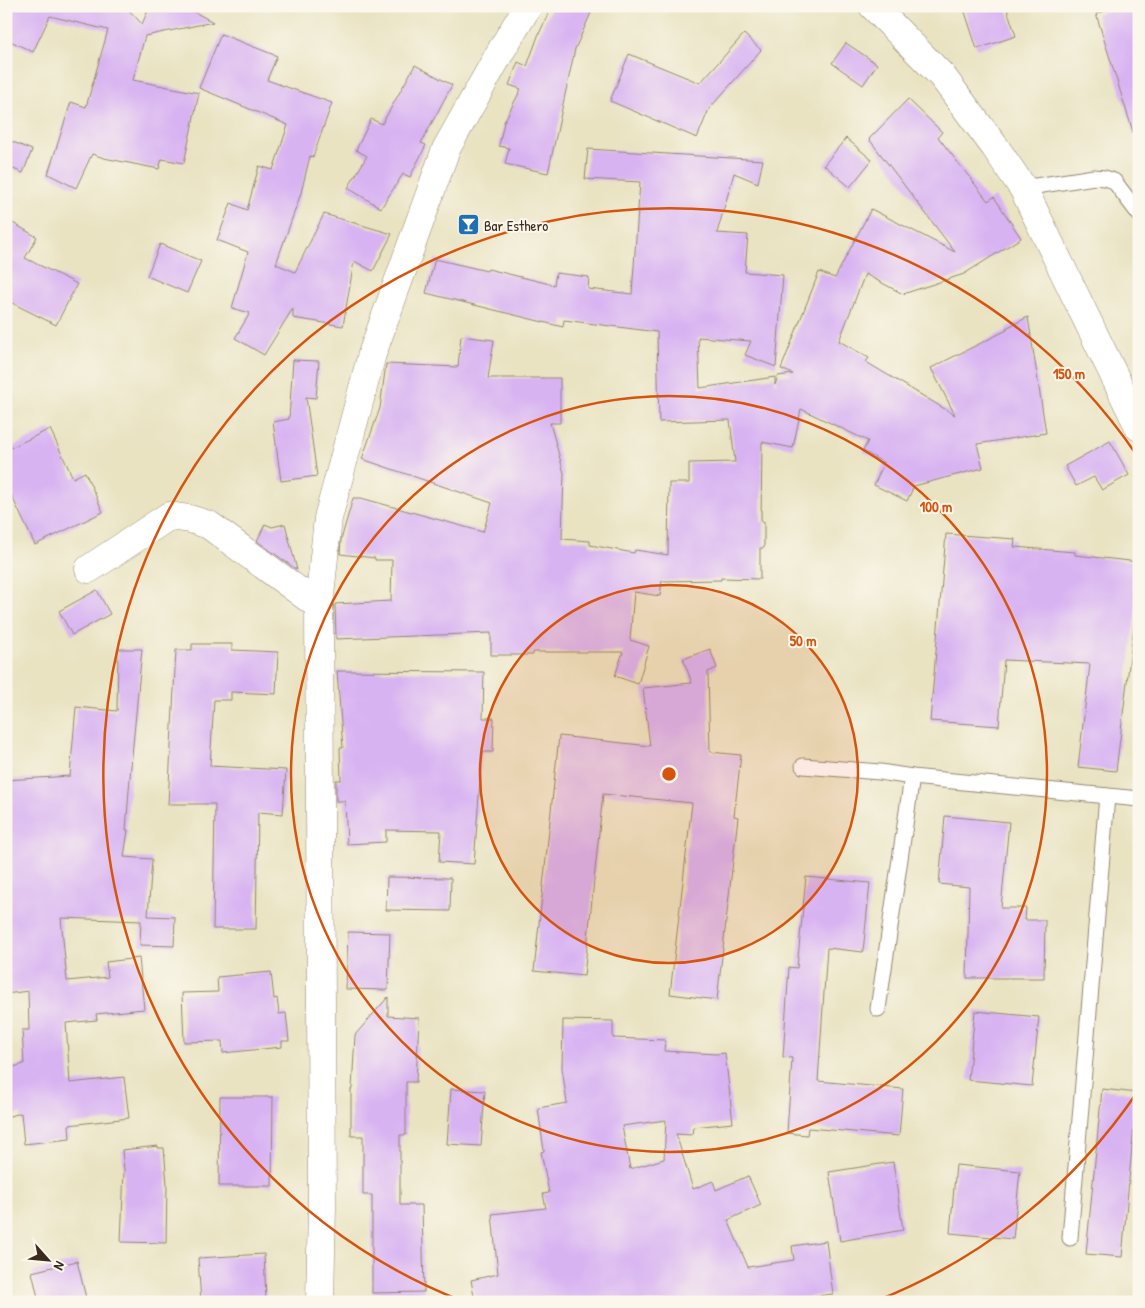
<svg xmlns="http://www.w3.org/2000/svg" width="1145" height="1308" font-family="'Patrick Hand',sans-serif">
<rect width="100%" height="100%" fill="#fbf7ec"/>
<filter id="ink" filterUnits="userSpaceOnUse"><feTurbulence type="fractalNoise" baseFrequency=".02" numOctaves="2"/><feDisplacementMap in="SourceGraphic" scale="10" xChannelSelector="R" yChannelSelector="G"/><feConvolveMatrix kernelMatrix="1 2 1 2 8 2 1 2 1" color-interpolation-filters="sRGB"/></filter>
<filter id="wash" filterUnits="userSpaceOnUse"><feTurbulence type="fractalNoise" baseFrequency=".0096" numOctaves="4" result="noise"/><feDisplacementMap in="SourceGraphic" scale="20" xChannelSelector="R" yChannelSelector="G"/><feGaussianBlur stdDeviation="1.12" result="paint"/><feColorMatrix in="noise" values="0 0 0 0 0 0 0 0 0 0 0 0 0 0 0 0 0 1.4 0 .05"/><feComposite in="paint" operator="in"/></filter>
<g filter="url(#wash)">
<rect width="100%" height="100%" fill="#e9e3c2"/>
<g id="blocks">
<g fill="#d8b3f2" fill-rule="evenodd">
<path d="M6 6H125L142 24 150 6H183L213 22 145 36 133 80 199 93 184 163 162 159 159 169 104 158 92 154 76 188 48 174 71 102 86 107 108 30 50 16 33 52 6 39Z"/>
<path d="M552 6H594L575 49 548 173 505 164 509 148 499 146 504 122 521 89 509 85 518 62 527 66 538 36Z"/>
<path d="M963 6H1006L1016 36 977 49Z"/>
<path d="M1120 6H1139V134L1134 135 1096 14Z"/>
<path d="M221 34 277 56 267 80 332 103 313 157 310 156 301 193 276 264 295 272 324 214 392 234 373 271 354 261 343 326 293 318V308L264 355 235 338 250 313 232 308 248 252 217 240 231 203 247 210 259 166 273 170 288 125 199 88Z"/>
<path d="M744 34 761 50 709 109 697 138 610 101 629 54 700 83Z"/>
<path d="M846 43 877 64 863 85 832 63Z"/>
<path d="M415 65 452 85 421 143 426 145 410 177 403 174 381 208 348 188 367 156 356 150 371 119 382 124Z"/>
<path d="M908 99 942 132 938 137 988 201 994 197 1021 238 964 274 903 294 865 274 839 341 869 358 866 362 955 415 931 368 1007 330 1006 328 1028 317 1046 433 977 444 983 468 914 486 907 501 874 485 884 463 863 451 868 441 801 409 793 448 762 442 761 522H764V548H760V579L721 578V580L662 581 660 596 634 592 630 640 649 646 638 684 615 676 623 652H533V655H491V633L336 639 335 604 391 601 392 560H375V558L340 554 341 540 353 498H361L483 532 492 503 362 459 380 408 386 364 458 367 461 336 494 340 488 378H560V423H550L564 473 562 539 590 541V545L634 553 635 550 668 555 669 483H689V463L735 462 730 420 659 422 657 332 564 320 563 327 426 293 435 259 487 271 488 269 554 285 556 273 589 277 588 289 632 294 640 182 585 179 588 149 763 160 758 183 734 173 717 233 748 235 745 272 783 275 776 367 745 355 751 341 698 337 700 388 775 377V385L778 376 793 374 781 369 819 272 835 278 871 209 955 252 869 139Z"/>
<path d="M846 138 872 160 850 187 824 165Z"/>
<path d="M6 139 32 150 23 173 6 166Z"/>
<path d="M6 219 37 237 25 258 77 284 56 325 6 300Z"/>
<path d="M160 244 201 261 187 293 147 276Z"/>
<path d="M293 360 319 361 316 398 306 397 317 476 281 481 273 422 289 419Z"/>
<path d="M50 429 73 478 85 472 103 512 35 545 6 484V450Z"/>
<path d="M1110 441 1129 475 1102 490 1094 477 1076 486 1065 466Z"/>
<path d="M265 524 272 527 285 524 297 570 257 541Z"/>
<path d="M946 534 1015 539 1014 547 1075 552V555L1139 562V584L1116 771 1078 767 1090 664 1004 660 999 726 930 721Z"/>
<path d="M97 590 110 614 72 635 59 611Z"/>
<path d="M192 644H232V650L278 652 276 694 231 692V700H214L210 766 286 770 283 814 258 812 256 929H213L215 804H168L176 650H192Z"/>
<path d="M118 649H142L130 777 126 830H128L124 857 152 859 148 916 175 917 174 946 140 945 141 921 61 918 67 981 108 977 106 962 139 958 144 1009 96 1014 97 1020 66 1023 70 1083 124 1077 129 1118 69 1125 70 1139 24 1144 21 1113 6 1117V1069L24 1064 22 1030H29L28 991 6 994V780L70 776 76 707 117 711Z"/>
<path d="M710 649 717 668 708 672 710 752 741 755 734 816 738 817 717 1000 670 994 692 803 603 794 584 976 534 971 559 736 650 746 643 688 692 683 683 659Z"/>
<path d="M337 671 484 672 483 718H494L493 752H482L474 864 439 862 441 831 386 830V842L347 844 345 801H336V780H341L340 748H343Z"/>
<path d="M945 816 1009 822 1001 908H1026L1025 920H1045L1044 978H967L969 887 939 884Z"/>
<path d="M387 877 451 878 450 911 386 910Z"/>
<path d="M806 877 870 883 863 952 827 948 818 1081 903 1089 899 1136 808 1128 807 1135 787 1133 792 1058 783 1057 789 967 797 968Z"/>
<path d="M348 932 390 933 388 990 346 989Z"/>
<path d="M271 972 274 999 277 998 279 1014 286 1013 289 1041H282V1047L223 1053 222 1041 184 1042 182 993 218 992 217 977Z"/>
<path d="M388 997V1016L419 1018 416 1082H406V1135H400V1205H422L424 1292 372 1293V1195H363V1136H351V1089H352L355 1035Z"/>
<path d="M975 1011 1039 1017 1032 1086 968 1080Z"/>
<path d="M563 1020 613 1021V1038L665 1040 664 1051 716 1054 725 1053 733 1123 693 1127 692 1135 676 1134 693 1189 713 1181 716 1190 748 1176 761 1205 728 1220 748 1267 794 1260 792 1246 826 1241 833 1294 786 1300V1302H475L471 1280 498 1274 492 1214 546 1208 543 1194 549 1193 541 1152 544 1151 538 1108 567 1103 562 1068ZM666 1120 664 1159 630 1169 622 1126Z"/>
<path d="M451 1089 485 1091 481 1146 447 1144Z"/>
<path d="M1102 1089 1137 1093 1122 1257 1086 1254Z"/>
<path d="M220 1097H273L272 1186H219Z"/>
<path d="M158 1146V1148H164L167 1184 166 1243 121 1242 124 1170 122 1150Z"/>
<path d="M893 1162 903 1230 840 1241 829 1172Z"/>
<path d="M956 1165 1020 1171 1013 1239 950 1233Z"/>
<path d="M264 1254 266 1300 231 1302H201L198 1258Z"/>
<path d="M77 1261 87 1302H39L32 1272Z"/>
</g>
</g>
</g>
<g filter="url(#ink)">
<use href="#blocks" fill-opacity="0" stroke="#928670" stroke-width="1"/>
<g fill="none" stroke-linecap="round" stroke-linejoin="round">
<defs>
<g id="service">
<path d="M1023 188 1094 177 1105 178 1114 181 1139 214"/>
<path d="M803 766 880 772 912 777 1139 799"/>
<path d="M878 1009 912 777"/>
<path d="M1070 1238 1107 796"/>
</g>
<g id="minor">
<path d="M873 6 942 76 995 147 1023 188 1139 427"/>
<path d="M89 569 169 516 190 519 209 525 319 606"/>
<path d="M320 1302 322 1206 319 606 328 518 372 354 446 149 502 49 528 6"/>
</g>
</defs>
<use href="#service" stroke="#928670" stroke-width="17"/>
<use href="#minor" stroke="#928670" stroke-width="29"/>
<use href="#service" stroke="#fff" stroke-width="15"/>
<use href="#minor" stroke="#fff" stroke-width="28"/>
</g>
</g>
<circle cx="669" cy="774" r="189" fill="#d7540e" fill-opacity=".12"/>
<g fill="none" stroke="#d7540e" stroke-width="2.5">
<circle cx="669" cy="774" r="189"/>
<circle cx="669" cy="774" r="378"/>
<path d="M1138 1091A566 566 0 0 1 876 1301M462 1301A566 566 0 1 1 1138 457"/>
</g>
<defs>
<symbol id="bar-square" viewBox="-11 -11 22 22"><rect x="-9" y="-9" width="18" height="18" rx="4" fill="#1f6fb2" stroke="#fbf7ec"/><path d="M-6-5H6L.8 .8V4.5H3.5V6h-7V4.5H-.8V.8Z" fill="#fff"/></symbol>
</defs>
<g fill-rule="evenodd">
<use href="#bar-square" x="456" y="212" width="25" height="25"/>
</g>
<g text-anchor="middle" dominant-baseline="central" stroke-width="4" stroke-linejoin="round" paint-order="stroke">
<g font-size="15" fill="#3b2a1e" stroke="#fbf7ec" text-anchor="start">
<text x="484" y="225">Bar Esthero</text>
</g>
</g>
<circle cx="669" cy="774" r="8" fill="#d7540e" stroke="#fbf7ec" stroke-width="2.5"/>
<g font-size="15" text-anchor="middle" font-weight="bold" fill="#d7540e" stroke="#fbf7ec" stroke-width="4" stroke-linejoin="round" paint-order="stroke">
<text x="1069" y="379">150 m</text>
<text x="936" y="512">100 m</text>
<text x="803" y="646">50 m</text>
</g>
<rect width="1145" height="1308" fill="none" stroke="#fbf7ec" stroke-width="25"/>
<g transform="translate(48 1260) rotate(117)" stroke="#fbf7ec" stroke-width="4" paint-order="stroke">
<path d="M0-4L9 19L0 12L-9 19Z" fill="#3b2a1e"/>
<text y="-8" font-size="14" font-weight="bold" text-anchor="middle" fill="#3b2a1e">N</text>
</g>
</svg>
